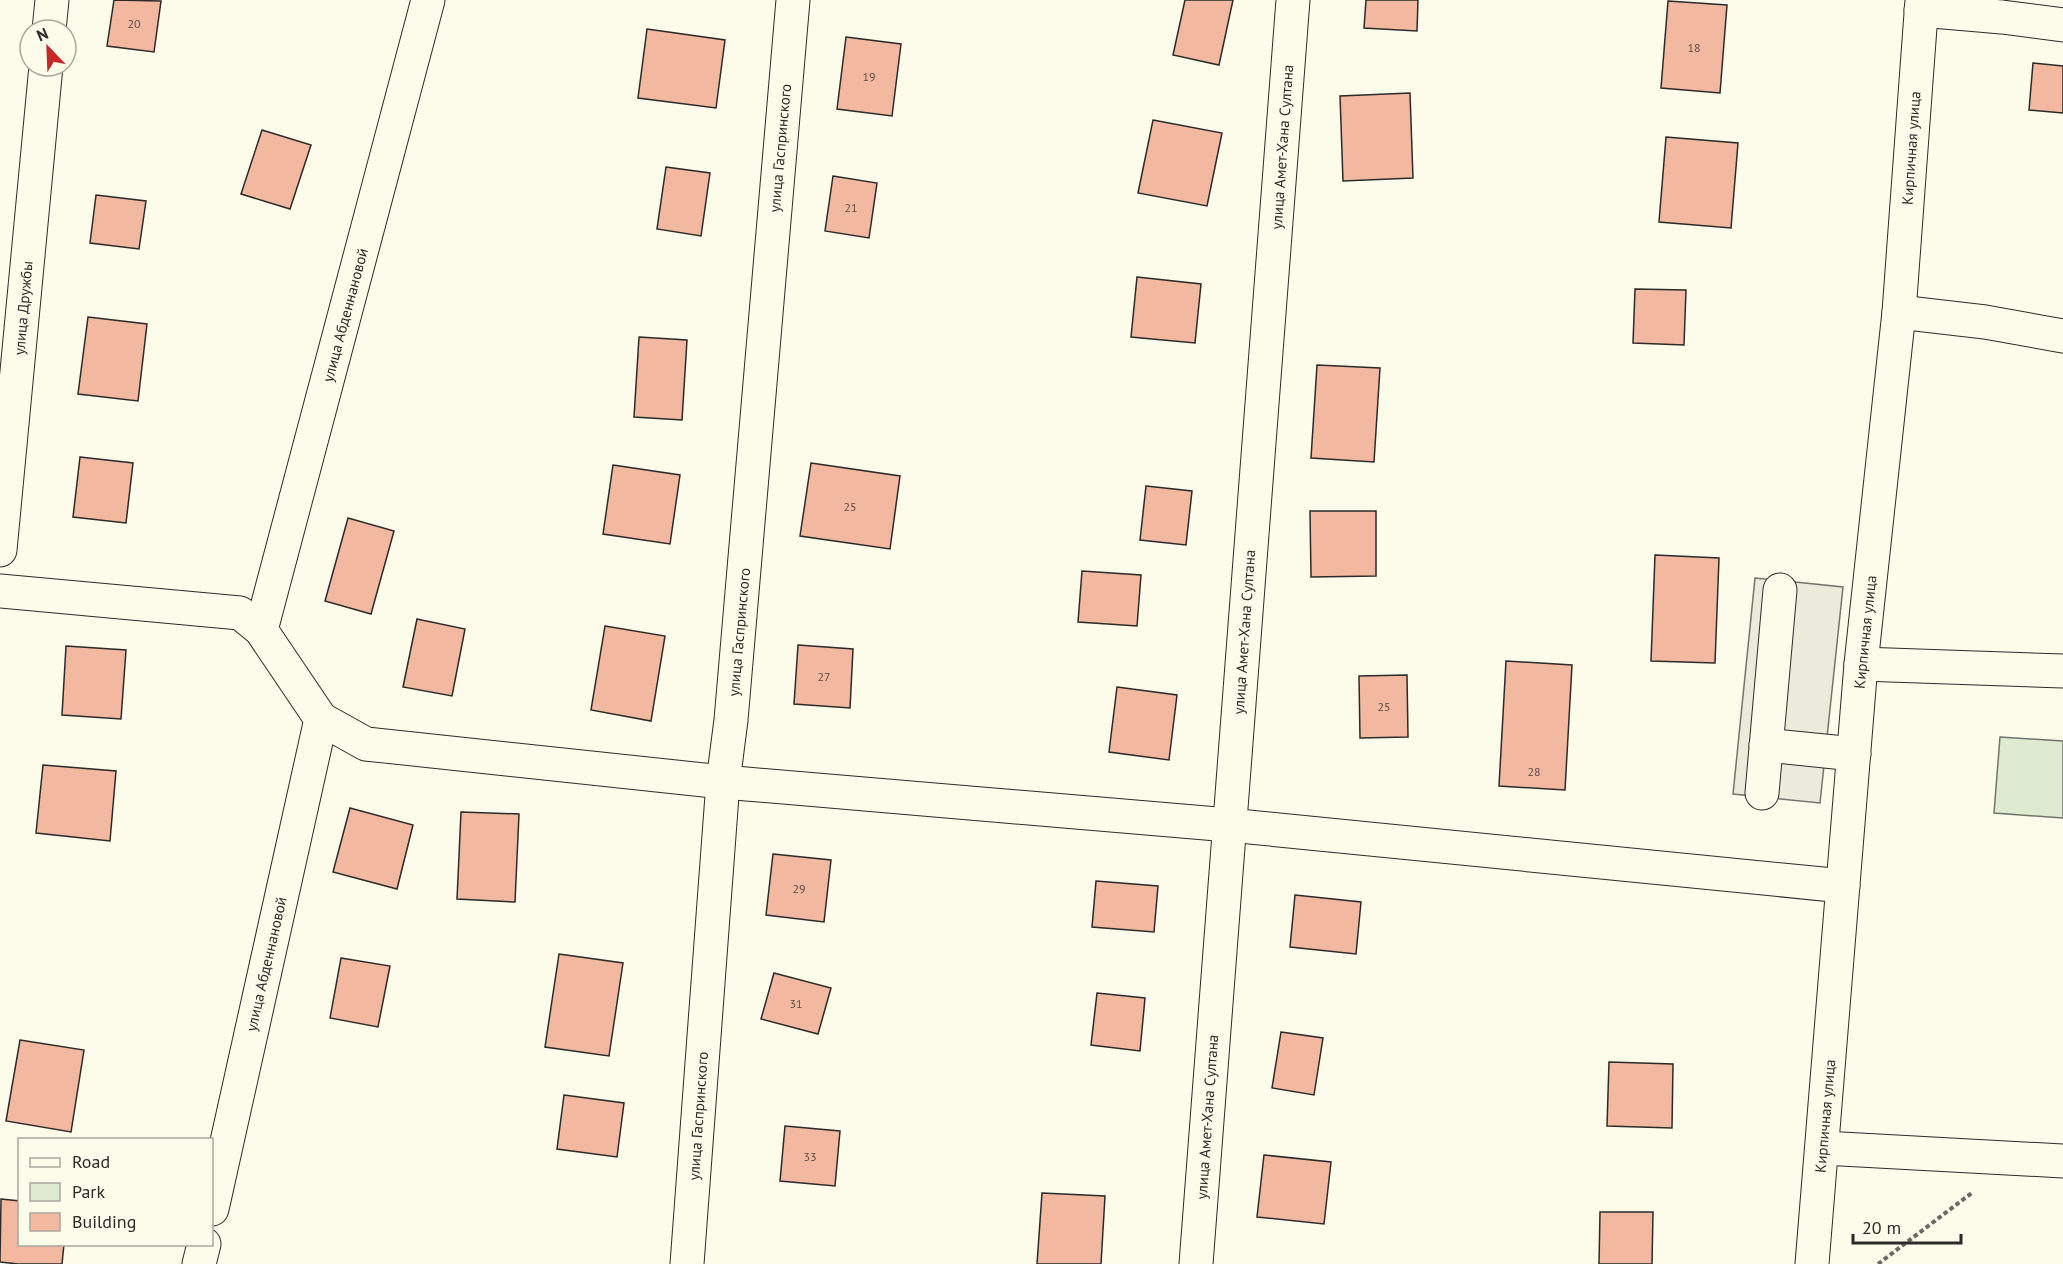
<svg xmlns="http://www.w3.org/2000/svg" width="2063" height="1264" font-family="'PT Sans',sans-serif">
<rect width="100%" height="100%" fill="#fdfbea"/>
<path fill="#deebd1" stroke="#74746e" stroke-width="1.5" d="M2000 737 2063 741V818L1994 813Z"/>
<path fill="#eceadb" stroke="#74746e" stroke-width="1.5" d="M1755 578 1843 587 1820 803 1733 794Z"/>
<g fill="#f2b8a0" stroke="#2b2b2b" stroke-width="1.5">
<path d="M114 0 161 1 154 52 107 46Z"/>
<path d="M1185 0H1233L1219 65 1173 55Z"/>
<path d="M1366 0H1418L1417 31 1364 28Z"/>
<path d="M1668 1 1727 5 1720 93 1661 88Z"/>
<path d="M647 29 725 40 716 108 638 98Z"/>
<path d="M846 37 901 44 892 116 837 109Z"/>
<path d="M2033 63 2063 66V113L2029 110Z"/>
<path d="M1410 93 1413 178 1343 181 1340 96Z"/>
<path d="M1153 120 1222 133 1207 206 1138 193Z"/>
<path d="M262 130 311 145 290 209 241 194Z"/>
<path d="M1666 137 1738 143 1731 228 1659 222Z"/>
<path d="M666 167 710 173 701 236 657 229Z"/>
<path d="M833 176 877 183 869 238 825 231Z"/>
<path d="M96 195 146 201 139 249 90 243Z"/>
<path d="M1137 277 1201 284 1195 343 1131 337Z"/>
<path d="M1635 289 1686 290 1684 345 1633 343Z"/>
<path d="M88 317 147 324 138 401 78 394Z"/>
<path d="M639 337 687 340 682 420 634 417Z"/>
<path d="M1317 365 1380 368 1374 462 1311 458Z"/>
<path d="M80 457 133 463 126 523 73 517Z"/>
<path d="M811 463 900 476 890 549 800 536Z"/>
<path d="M613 465 680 475 670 544 603 534Z"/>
<path d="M1146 486 1192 491 1186 545 1140 540Z"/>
<path d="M1310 511H1376V576L1311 577Z"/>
<path d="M348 518 394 531 371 614 325 601Z"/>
<path d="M1655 555 1719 558 1715 663 1651 661Z"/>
<path d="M1082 571 1141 575 1137 626 1078 622Z"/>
<path d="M417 619 465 629 452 696 403 687Z"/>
<path d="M605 626 665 636 651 721 591 710Z"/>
<path d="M798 645 853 649 850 708 794 704Z"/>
<path d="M66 646 126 650 121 719 62 715Z"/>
<path d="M1506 661 1572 665 1565 790 1499 786Z"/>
<path d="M1407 675 1408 737 1360 738 1359 676Z"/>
<path d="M1117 687 1177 695 1169 760 1109 752Z"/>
<path d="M43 765 116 771 110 841 36 833Z"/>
<path d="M350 808 413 825 397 889 333 872Z"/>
<path d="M461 812 519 814 515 902 457 899Z"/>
<path d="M773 854 831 860 824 922 766 915Z"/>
<path d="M1096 881 1158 886 1154 932 1092 927Z"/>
<path d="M1295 895 1361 902 1356 954 1290 947Z"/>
<path d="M559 954 623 963 609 1056 545 1047Z"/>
<path d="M341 958 390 966 378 1027 330 1018Z"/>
<path d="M774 973 831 988 818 1034 761 1019Z"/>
<path d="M1097 993 1145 998 1140 1051 1091 1045Z"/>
<path d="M1281 1032 1323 1038 1314 1095 1272 1088Z"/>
<path d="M20 1040 84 1050 71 1132 6 1121Z"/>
<path d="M1609 1062 1673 1064 1672 1128 1607 1126Z"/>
<path d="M564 1095 624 1103 617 1157 557 1149Z"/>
<path d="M785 1126 840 1131 835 1186 780 1181Z"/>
<path d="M1264 1155 1331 1162 1324 1224 1257 1217Z"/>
<path d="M1042 1193 1105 1196 1101 1264H1037Z"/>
<path d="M1 1199 20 1201V1244H64L62 1264H18L0 1262Z"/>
<path d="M1600 1212H1653L1652 1264H1599Z"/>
</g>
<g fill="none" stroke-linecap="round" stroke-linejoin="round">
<defs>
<g id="minor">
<path d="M1921 10 2002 17 2063 25"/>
<path d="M49 30 52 0"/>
<path d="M1899 312 1985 322 2063 336"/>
<path d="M0 550 46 66"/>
<path d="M0 591 240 613 261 630 321 719 366 744 723 782 1229 825 1843 886"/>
<path d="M261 630 428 0"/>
<path d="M1861 664 2063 671"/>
<path d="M1766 745 1854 754"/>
<path d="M1762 793 1780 590"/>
<path d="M1823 1148 2063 1161"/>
<path d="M212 1209 321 719"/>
<path d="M199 1264 204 1244"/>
<path d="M687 1264 723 782 731 720 793 0"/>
<path d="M1196 1264 1293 0"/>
</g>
<path id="major" d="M1812 1264 1861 664 1899 312 1922 0"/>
</defs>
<use href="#minor" stroke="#2b2b2b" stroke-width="35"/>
<use href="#major" stroke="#2b2b2b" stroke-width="35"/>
<path stroke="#6a6964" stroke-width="4" stroke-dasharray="4.5 3" stroke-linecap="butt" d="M1878 1264 1973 1192"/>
<use href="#minor" stroke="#fdfbea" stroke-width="33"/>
<use href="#major" stroke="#fdfbea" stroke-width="33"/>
</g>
<g text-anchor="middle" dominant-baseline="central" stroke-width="4.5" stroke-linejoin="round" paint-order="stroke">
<g font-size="12" fill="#5d4e48">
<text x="134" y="23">20</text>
<text x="1694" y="47">18</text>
<text x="869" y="76">19</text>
<text x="851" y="207">21</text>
<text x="850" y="506">25</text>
<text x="824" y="676">27</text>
<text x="1384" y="706">25</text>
<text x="1534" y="771">28</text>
<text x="799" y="888">29</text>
<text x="796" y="1003">31</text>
<text x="810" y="1156">33</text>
</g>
<g font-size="15" fill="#2b2b2b" stroke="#fdfbea">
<text transform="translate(1282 147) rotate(-86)">улица Амет-Хана Султана</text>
<text transform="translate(780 148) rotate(-85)">улица Гаспринского</text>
<text transform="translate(1911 148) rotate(-86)">Кирпичная улица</text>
<text transform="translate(23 308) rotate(-85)">улица Дружбы</text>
<text transform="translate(345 315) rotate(-75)">улица Абденнановой</text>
<text transform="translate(739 632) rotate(-85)">улица Гаспринского</text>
<text transform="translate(1244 632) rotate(-86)">улица Амет-Хана Султана</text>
<text transform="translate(1865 632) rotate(-84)">Кирпичная улица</text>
<text transform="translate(266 964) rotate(-77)">улица Абденнановой</text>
<text transform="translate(698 1116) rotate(-86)">улица Гаспринского</text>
<text transform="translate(1825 1116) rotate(-85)">Кирпичная улица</text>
<text transform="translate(1207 1117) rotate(-86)">улица Амет-Хана Султана</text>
</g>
</g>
<rect x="18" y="1138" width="195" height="108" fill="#fdfbea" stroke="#a9a89e" stroke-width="1.5"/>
<rect x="30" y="1158" width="30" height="9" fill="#fdfbea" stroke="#a9a89e" stroke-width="1.5"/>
<text x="72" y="1168" font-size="18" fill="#2b2b2b">Road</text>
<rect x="30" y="1183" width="30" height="18" fill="#deebd1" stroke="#a9a89e" stroke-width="1.5"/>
<text x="72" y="1198" font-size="18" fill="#2b2b2b">Park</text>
<rect x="30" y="1213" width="30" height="18" fill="#f2b8a0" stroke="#a9a89e" stroke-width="1.5"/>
<text x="72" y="1228" font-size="18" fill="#2b2b2b">Building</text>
<g transform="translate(48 48) rotate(337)"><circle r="28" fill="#fdfbea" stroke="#a9a89e" stroke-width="1.5"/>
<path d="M0-4.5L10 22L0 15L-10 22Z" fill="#c62828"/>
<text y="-9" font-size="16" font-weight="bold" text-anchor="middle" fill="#2b2b2b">N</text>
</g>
<path d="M1853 1234v9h108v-9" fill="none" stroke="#2b2b2b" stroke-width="3"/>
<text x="1862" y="1234" font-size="18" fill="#2b2b2b" stroke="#fdfbea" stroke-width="4.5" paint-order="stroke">20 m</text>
</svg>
